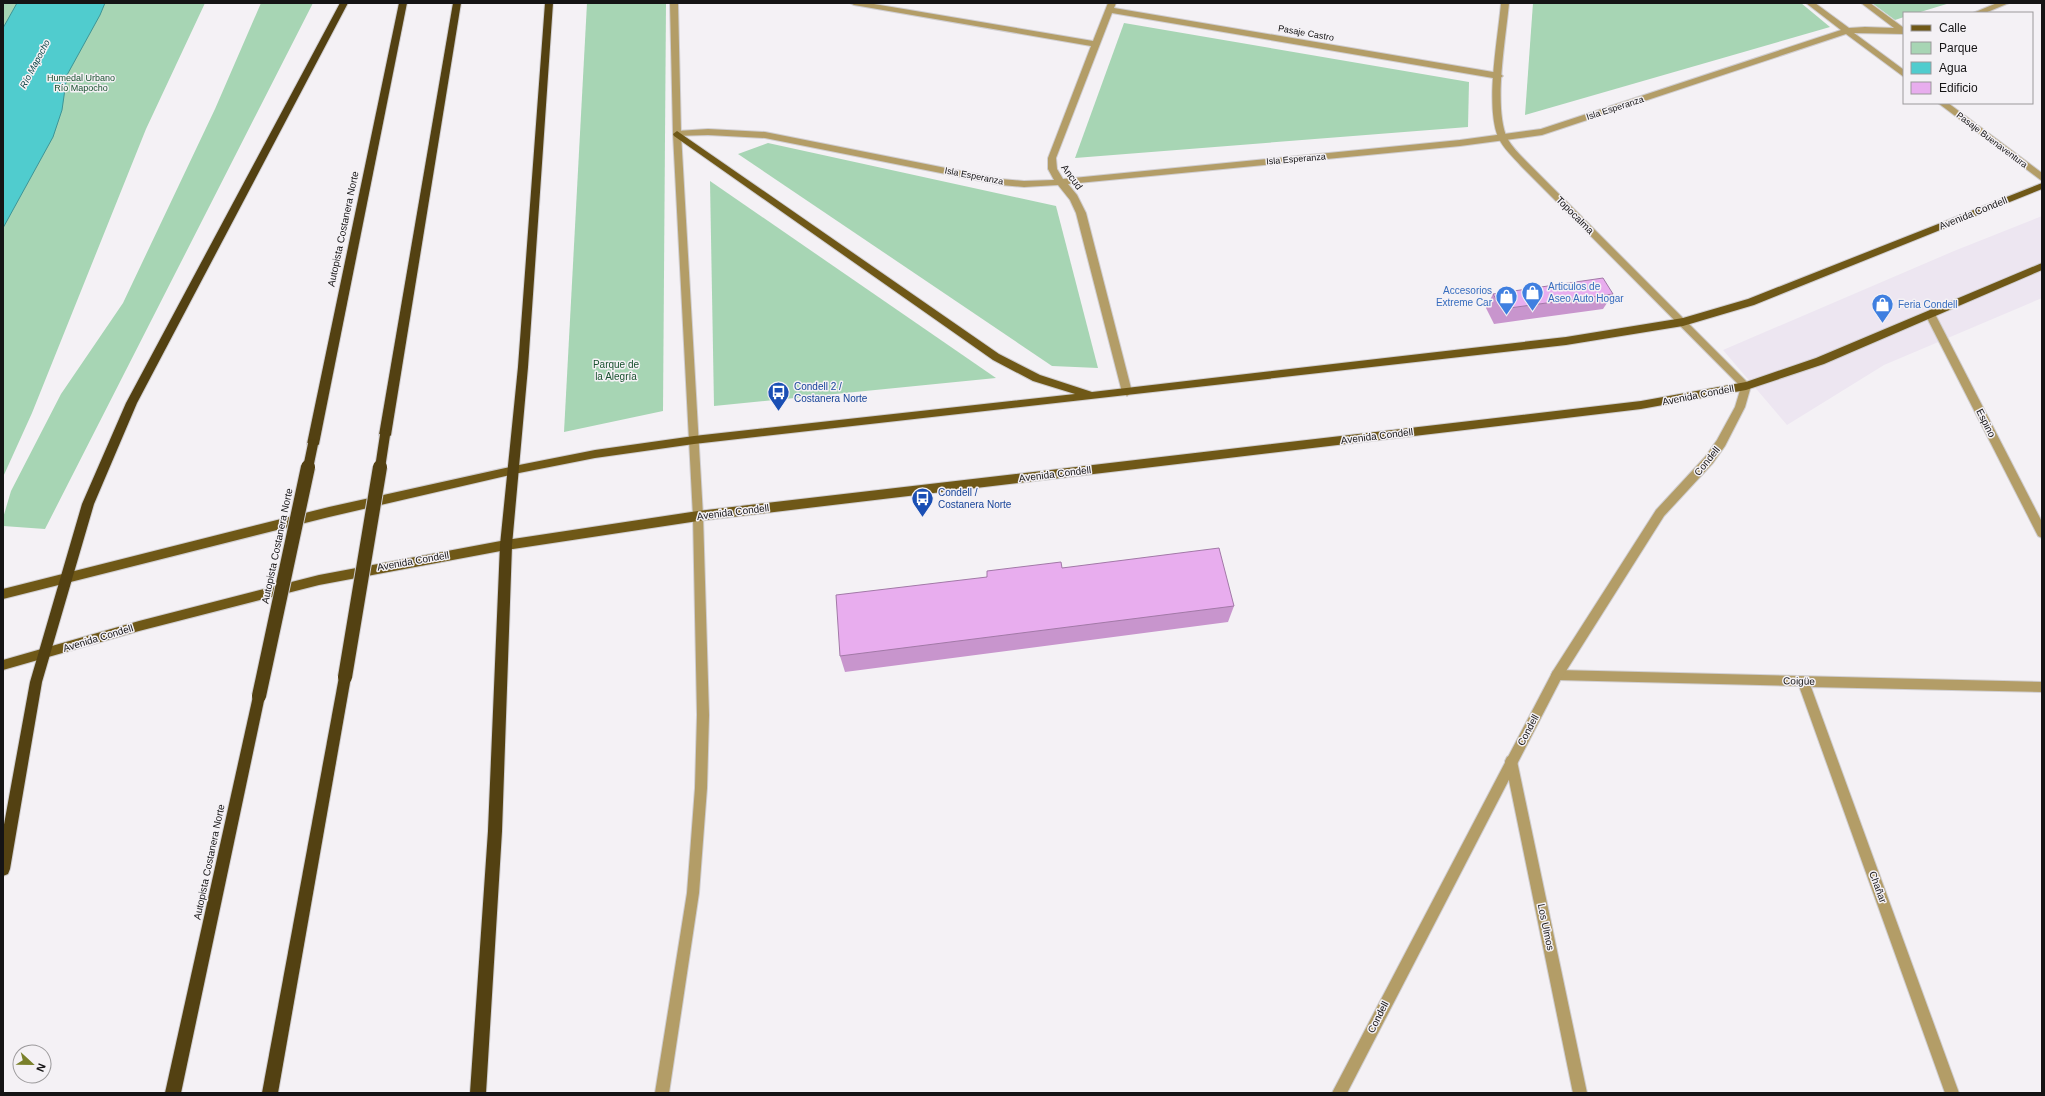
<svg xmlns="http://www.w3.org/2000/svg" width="2045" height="1096" font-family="Arial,sans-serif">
<rect width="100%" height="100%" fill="#f4f1f5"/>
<path fill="#ede6f1" d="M2042 216V298L1884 365 1787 425 1723 350 1954 251Z"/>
<g fill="#a7d5b4">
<path d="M3 3H205L146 129 32 413 3 477Z"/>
<path d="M261 3H313L45 529 3 526V518L11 491 61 394 123 303 215 109Z"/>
<path d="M587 3H666L663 411 564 432Z"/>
<path d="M1533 3H1801L1830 27 1525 115Z"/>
<path d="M1872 3H1950L1917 13H1904V17L1895 20Z"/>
<path d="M1124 23 1469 82 1468 127 1075 158Z"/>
<path d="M768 143 1056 206 1098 368 1052 366 738 154Z"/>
<path d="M710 181 996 378 714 406Z"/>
</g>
<path fill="#50ccce" stroke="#3e9596" d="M17 3H105L100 15 67 75 62 110 53 137 3 228V28Z"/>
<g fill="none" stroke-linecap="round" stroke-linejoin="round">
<defs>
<g id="minor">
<path d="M850 3H868L1093 41 1108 3H1116L1114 8 1499 73 1503 76 1499 79 1112 13 1056 158 1057 169 1063 179 1460 140 1541 129 1841 30 1806 3H1815L1849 28 1865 27 1894 28 1861 3H1870L1904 28V34L1854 33 1904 70V77L1846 34 1542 135 1460 146 1068 184 1077 195 1086 213 1132 392 1127 396 1122 392 1076 213 1070 200 1058 185 1024 187 1001 185 765 138 708 135 674 136 673 134 677 131 708 129 765 132 1001 179 1024 181 1054 180 1048 169V158L1091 46 854 5Z"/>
<path d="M1997 3H2009L1985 13H1973Z"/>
<path d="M1938 103H1948L2042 173V181Z"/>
<path d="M1930 310 1935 314 2042 522V538L2038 536 1925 314Z"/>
<path d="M1557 670 2042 682V692L1811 687 1959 1093H1945L1799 686 1557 680 1553 679 1551 675 1553 671Z"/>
<path d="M1511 755 1515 757 1517 761 1587 1093H1573L1505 761 1507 757Z"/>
</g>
<g id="tertiary">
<path d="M670 3H678L681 134 703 516 709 715 707 788 699 893 669 1093H655L687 893 695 788 697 715 693 516 673 134Z"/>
<path d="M1501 3H1509C1506 38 1493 106 1507 138 1512 147 1520 155 1527 162L1751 386 1745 407 1725 446 1713 463 1664 516 1561 679 1347 1093H1332L1553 671 1656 510 1705 457 1717 440 1735 407 1741 387 1521 166C1513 157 1503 148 1498 137 1485 104 1498 39 1501 3Z"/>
</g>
<g id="primary">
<path d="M677 131 999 354 1040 375 1092 392 1566 337 1683 318 1748 299 2042 183V189L1754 305 1683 326 1566 345 694 444 595 458 514 474 329 517 3 599V589L329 507 514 466 595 450 694 436 1075 394 1033 381 993 360 674 136 673 134Z"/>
<path d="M2042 263V270L1824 364 1746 390 1641 409 698 521 506 550 319 585 139 631 3 670V660L139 621 319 575 506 540 698 511 1641 401 1746 382 1816 358Z"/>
</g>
<g id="motorway">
<path d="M340 3H348L137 403 94 504 42 682 10 869 8 874 3 876V830L30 682 82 504 126 403Z"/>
<path d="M399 3H407L319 444 317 447H309L307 444Z"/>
<path d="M453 3H461L391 435 389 438H381L379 435Z"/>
<path d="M545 3H553L528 367 512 545 502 831 486 1093H470L488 831 500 545 518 367Z"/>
<path d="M345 671 350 673 351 677 278 1093H262L339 677 340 673Z"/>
<path d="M259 690 264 692 265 696 181 1093H165L253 696 254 692Z"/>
</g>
</defs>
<use href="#minor" stroke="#d0ced1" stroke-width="2"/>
<use href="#tertiary" stroke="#d0ced1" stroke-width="2"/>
<use href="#primary" stroke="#d0ced1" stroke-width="2"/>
<use href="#motorway" stroke="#d0ced1" stroke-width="2"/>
<use href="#minor" fill="#b39d67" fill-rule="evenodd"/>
<use href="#tertiary" fill="#b39d67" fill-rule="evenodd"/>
<use href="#primary" fill="#6f5817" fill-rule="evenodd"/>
<use href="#motorway" fill="#534112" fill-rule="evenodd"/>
<defs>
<g id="motorway-bridge-far1">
<path d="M308 468 313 444"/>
<path d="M380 468 385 435"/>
</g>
<g id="motorway-bridge">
<path d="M345 677 380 467"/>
<path d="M259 696 308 467"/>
</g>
</defs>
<use href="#motorway-bridge-far1" stroke="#d0ced1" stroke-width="12" stroke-linecap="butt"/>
<use href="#motorway-bridge" stroke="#d0ced1" stroke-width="16" stroke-linecap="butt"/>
<use href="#motorway-bridge-far1" stroke="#534112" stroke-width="10"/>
<use href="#motorway-bridge" stroke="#534112" stroke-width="14"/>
</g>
<g fill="#c895cd">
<path d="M1493 294H1613L1603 309 1494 324 1486 308Z"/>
<path d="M1062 568 1234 606 1228 622 845 672 840 656 987 577V571Z"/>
</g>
<g fill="#e8adee" stroke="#a279a7">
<path d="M1603 278 1613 294 1502 309 1493 294Z"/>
<path d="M1219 548 1234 606 840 656 836 595 987 577V571L1061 562 1062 568Z"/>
</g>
<defs>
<symbol id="shop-pin" viewBox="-11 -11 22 30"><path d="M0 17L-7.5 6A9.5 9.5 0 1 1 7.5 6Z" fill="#3f7fe0" stroke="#f4f1f5"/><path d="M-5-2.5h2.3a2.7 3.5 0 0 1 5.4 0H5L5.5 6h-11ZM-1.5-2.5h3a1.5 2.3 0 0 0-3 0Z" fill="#fff"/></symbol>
<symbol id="bus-pin" viewBox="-11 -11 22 30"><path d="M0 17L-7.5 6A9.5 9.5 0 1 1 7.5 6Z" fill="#1a4fb4" stroke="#f4f1f5"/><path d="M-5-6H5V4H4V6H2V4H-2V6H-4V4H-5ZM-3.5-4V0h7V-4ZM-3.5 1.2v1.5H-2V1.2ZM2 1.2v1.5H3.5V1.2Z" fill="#fff"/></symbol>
</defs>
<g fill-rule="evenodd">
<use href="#shop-pin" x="1520" y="280" width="25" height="34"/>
<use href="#shop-pin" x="1494" y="284" width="25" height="34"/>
<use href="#shop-pin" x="1870" y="292" width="25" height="34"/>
<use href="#bus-pin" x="766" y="380" width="25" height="34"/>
<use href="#bus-pin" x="910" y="486" width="25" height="34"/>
</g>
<g text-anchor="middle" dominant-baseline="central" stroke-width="3" stroke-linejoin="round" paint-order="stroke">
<g font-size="9" fill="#151415" stroke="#f4f1f5">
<text transform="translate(1306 33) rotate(10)">Pasaje Castro</text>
<text transform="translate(1615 108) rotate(-18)">Isla Esperanza</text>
<text transform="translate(1992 140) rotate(37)">Pasaje Buenaventura</text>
<text transform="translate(1296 159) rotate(-5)">Isla Esperanza</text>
<text transform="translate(974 176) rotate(11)">Isla Esperanza</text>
</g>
<g font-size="9" font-style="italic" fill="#003b3c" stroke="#f4f1f5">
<text transform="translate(35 64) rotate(-62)">Río Mapocho</text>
</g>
<g font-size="9" fill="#19512f" stroke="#f4f1f5">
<text x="81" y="78">Humedal Urbano<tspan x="81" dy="10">Río Mapocho</tspan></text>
</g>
<g font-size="10" fill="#151415" stroke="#f4f1f5">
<text transform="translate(1072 177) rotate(54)">Ancud</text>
<text transform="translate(1973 213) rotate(-22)">Avenida Condell</text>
<text transform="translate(1575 215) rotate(45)">Topocalma</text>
<text transform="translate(343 229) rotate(-78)">Autopista Costanera Norte</text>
<text transform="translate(1698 395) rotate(-11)">Avenida Condell</text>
<text transform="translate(1986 423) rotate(63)">Espino</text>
<text transform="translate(1377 436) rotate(-7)">Avenida Condell</text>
<text transform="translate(1707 461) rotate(-51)">Condell</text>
<text transform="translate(1055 474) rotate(-7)">Avenida Condell</text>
<text transform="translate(733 512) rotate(-7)">Avenida Condell</text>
<text transform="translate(277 546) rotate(-78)">Autopista Costanera Norte</text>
<text transform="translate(413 561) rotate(-10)">Avenida Condell</text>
<text transform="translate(98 638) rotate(-17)">Avenida Condell</text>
<text transform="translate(1799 681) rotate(1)">Coigüe</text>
<text transform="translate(1528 730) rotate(-62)">Condell</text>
<text transform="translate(209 862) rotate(-78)">Autopista Costanera Norte</text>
<text transform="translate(1878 887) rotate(70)">Chañar</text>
<text transform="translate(1546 927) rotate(78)">Los Ulmos</text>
<text transform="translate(1378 1017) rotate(-63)">Condell</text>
</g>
<g font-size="10" fill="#366cbe" stroke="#f4f1f5" text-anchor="start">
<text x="1548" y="286">Articulos de<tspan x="1548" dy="12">Aseo Auto Hogar</tspan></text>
<text x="1492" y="290" text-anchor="end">Accesorios<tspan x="1492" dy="12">Extreme Car</tspan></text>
<text x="1898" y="304">Feria Condell</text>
</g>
<g font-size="10" fill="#19512f" stroke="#f4f1f5">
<text x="616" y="364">Parque de<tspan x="616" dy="12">la Alegría</tspan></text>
</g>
<g font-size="10" fill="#164399" stroke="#f4f1f5" text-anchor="start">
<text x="794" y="386">Condell 2 /<tspan x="794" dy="12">Costanera Norte</tspan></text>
<text x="938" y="492">Condell /<tspan x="938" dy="12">Costanera Norte</tspan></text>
</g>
</g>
<rect width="2045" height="1096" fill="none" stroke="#151415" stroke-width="8"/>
<rect x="1903" y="12" width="130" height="92" fill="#f4f1f5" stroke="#9b999b"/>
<rect x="1911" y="25" width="20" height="6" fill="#6f5817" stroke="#9b999b"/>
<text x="1939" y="32" font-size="12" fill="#151415">Calle</text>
<rect x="1911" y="42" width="20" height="12" fill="#a7d5b4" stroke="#9b999b"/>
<text x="1939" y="52" font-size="12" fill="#151415">Parque</text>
<rect x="1911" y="62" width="20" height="12" fill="#50ccce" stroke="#9b999b"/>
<text x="1939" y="72" font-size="12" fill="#151415">Agua</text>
<rect x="1911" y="82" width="20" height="12" fill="#e8adee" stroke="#9b999b"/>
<text x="1939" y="92" font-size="12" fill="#151415">Edificio</text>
<g transform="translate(32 1064) rotate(112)"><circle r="19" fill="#f4f1f5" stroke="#9b999b"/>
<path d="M0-3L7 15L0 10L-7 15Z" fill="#7a802b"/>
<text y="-6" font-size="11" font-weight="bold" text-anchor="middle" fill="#151415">N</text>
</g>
</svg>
